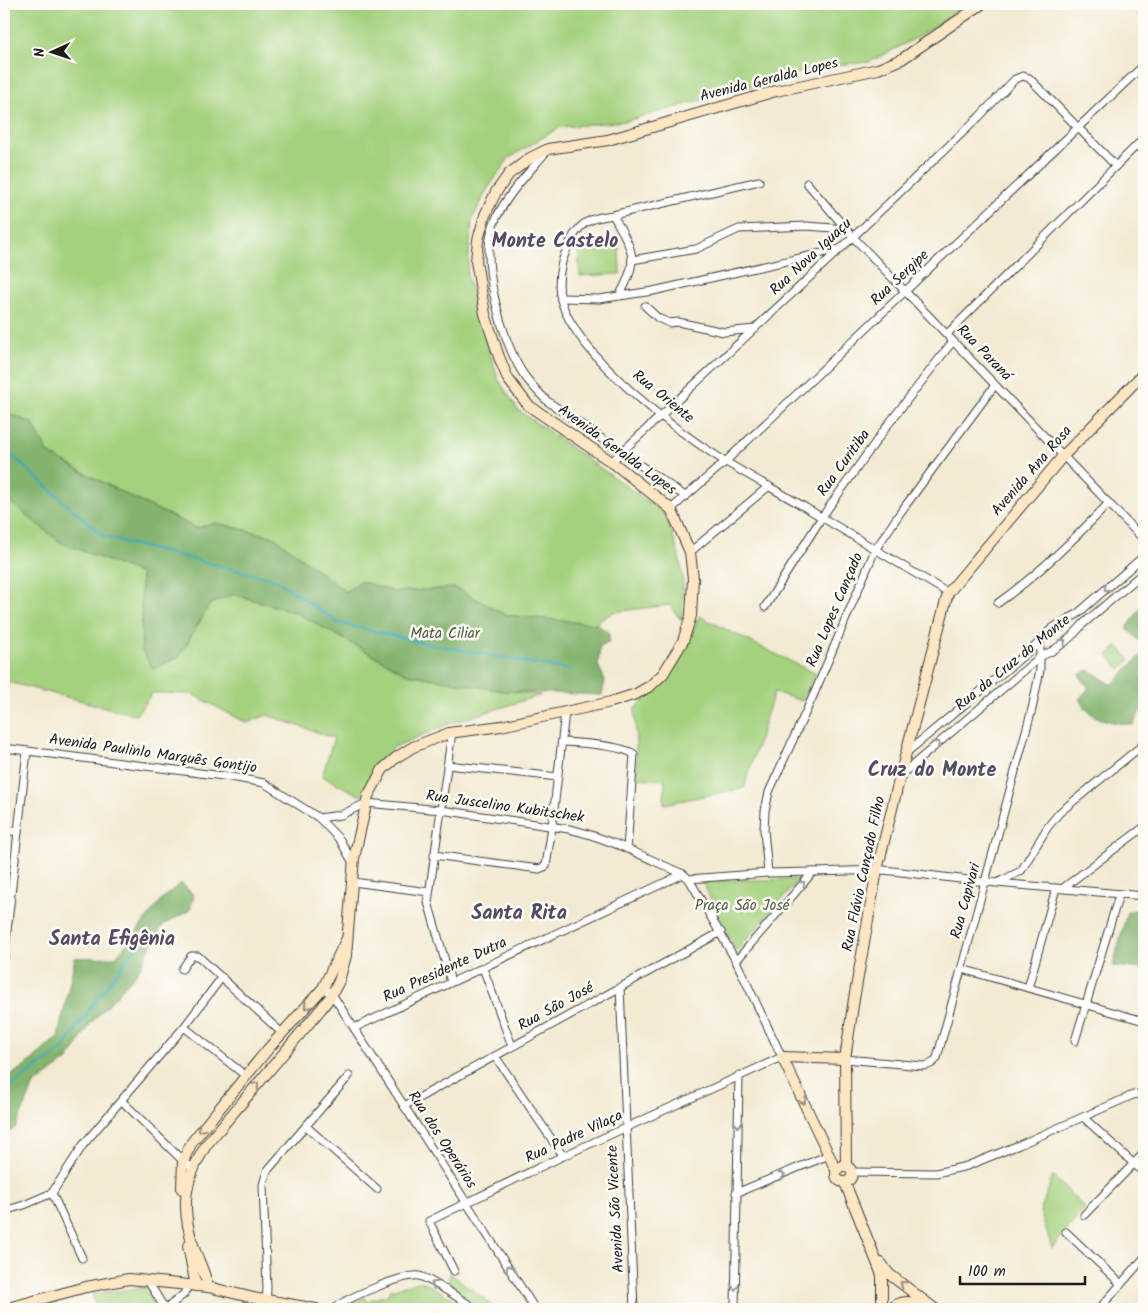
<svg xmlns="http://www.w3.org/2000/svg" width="1148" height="1313" font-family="Kalam,sans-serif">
<rect width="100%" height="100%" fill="#fdfcf7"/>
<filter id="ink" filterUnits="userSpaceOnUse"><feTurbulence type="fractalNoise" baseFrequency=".02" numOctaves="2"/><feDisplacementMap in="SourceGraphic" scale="10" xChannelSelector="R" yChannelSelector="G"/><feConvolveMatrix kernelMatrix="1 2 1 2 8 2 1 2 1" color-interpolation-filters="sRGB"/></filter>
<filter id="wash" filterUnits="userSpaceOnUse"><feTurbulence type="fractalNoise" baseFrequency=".0096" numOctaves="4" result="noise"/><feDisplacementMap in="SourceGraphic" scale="20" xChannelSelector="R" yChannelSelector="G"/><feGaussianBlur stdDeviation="1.12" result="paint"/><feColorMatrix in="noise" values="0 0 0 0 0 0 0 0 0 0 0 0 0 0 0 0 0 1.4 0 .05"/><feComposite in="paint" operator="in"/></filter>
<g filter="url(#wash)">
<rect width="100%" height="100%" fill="#f2ead2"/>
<g fill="#a4d17e" stroke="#60764d">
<path d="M4 4H968L916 38 869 62 824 66 626 121 560 127 509 158 487 190 472 220 467 276 498 379 518 410 663 512C680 550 687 577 681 620L670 605 613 612 595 624 506 615 455 588 394 592 360 581 346 592 274 537 216 523 196 528 125 494 49 454 32 423 10 414 4 400Z"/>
<path d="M619 248 620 274 580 276 578 251Z"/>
<path d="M4 497 60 542 141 574 142 651 179 657 210 604 233 594 297 613 407 674 499 690 541 695 449 724 394 747 377 768 361 796 322 776 334 738 267 715 247 723 192 694 152 693 136 715 4 681Z"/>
<path d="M699 616 816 674 802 701 774 692 744 788 664 804 665 780 637 778 635 708C662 687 688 649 699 616Z"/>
<path d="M1118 646 1130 660 1120 669 1108 655Z"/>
<path d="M800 879 736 951 702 881Z"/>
<path d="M1053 1176 1085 1208 1052 1248 1040 1211Z"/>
<path d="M450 1273 497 1309H484L447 1287Z"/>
<path d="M418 1282H424L471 1309H342L365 1297 366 1301 388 1295 390 1290Z"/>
<path d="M148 1287 159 1301 161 1309H96L92 1294Z"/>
</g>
<g fill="#83b36d" stroke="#506844">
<path d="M4 400 10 414 32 423 49 454 125 494 196 528 216 523 274 537 346 592 360 581 394 592 455 588 506 615 595 624 609 632V642L600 646 598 665 605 680 602 695 503 691 407 674 297 613 234 594 210 604 179 657 153 669 142 651 141 574 60 542 4 497Z"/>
<path d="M1144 603V646L1127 628Z"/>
<path d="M1144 652V703L1133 725C1112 722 1088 721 1080 698L1089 688 1079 675 1089 670 1112 685Z"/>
<path d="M181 883 194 895 190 910 163 925 136 974 90 1024 69 1059 34 1085 16 1127 4 1136V1079L24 1067 58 1037 75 958 116 957 164 897Z"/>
<path d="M1144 908V969L1113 966 1127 912Z"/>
</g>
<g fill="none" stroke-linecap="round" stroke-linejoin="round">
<g stroke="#3baab9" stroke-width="2.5">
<path d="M4 445 8 452 104 537 276 580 339 623 429 644 570 670"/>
<path d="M4 1091 63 1049 96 1000 141 941"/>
</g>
</g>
</g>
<g filter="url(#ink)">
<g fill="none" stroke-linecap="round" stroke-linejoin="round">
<defs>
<g id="minor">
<path d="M546 152C527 175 503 198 493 226 480 261 502 341 522 372 529 383 538 392 547 401L685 496"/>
<path d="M807 183 853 237 1144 540"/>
<path d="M613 215 759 181"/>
<path d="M632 260 696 249 739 229 807 226 846 229"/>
<path d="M619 296C641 258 632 250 613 215 606 216 598 217 591 220 575 226 567 247 562 262 559 274 558 288 561 300 577 357 676 431 726 462 753 478 781 493 808 509 855 537 901 565 948 593"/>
<path d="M561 298 599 299 653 291 840 249"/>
<path d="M645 306 658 318 669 323 678 322 724 332 755 329"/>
<path d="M947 334 1144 138"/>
<path d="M611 462 853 237 979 117 1015 79 1023 76 1029 78 1116 166"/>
<path d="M671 509 726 461 1144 65"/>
<path d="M690 552 769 486"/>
<path d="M998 603C1039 574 1074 539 1109 503"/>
<path d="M765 607 822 517 887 426 953 341"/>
<path d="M562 742C580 743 620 745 634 754L627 849"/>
<path d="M4 748 231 777 264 783 319 818 340 840 353 863"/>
<path d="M906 753 1040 642C1046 630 1064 620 1076 615L1144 556"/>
<path d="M447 765 558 777"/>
<path d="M902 774 1040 657C1056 650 1072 638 1083 624L1144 572"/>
<path d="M319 818 341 815 366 803 441 810 569 829C609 838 646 858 683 874L689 879 736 961 782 1057 563 1156 429 1221 454 1271"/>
<path d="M4 830 18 832"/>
<path d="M434 855 539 869 546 866 552 827 565 712"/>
<path d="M813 872 884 870 986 882 1144 896"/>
<path d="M768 873 764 830 765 811 769 792 814 694 875 550 900 513 995 385"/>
<path d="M689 879 768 873 813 872 736 961"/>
<path d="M353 882 429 892"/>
<path d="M999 882 1021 871 1047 828 1059 813 1144 744"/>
<path d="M1063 888 1144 827"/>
<path d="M4 958 27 751"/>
<path d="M483 968 512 1046"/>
<path d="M182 969 191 956H198L282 1033"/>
<path d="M962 969 1144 1021"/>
<path d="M451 982 428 902 452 732"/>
<path d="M620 987 634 1309"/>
<path d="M323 988 332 994 535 1309"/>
<path d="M1028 988 1056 888"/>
<path d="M184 1027 246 1076"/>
<path d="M354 1028 683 874"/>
<path d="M1075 1041 1119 895"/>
<path d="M495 1056 563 1156"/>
<path d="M845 1059 923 1066C930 1065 933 1064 937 1058L1032 709 1040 670V642"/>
<path d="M122 1101 183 1161 193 1168"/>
<path d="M404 1106 721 932"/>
<path d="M1083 1117 1144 1173"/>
<path d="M306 1126 377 1189"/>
<path d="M852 1172 936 1173 967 1166 1019 1145 1133 1095 1144 1093"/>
<path d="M52 1193 83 1145 184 1027 222 977"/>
<path d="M52 1193 82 1258"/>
<path d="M736 1193 829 1155"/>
<path d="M4 1211 24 1205 52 1193"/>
<path d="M1084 1215 1144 1153"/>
<path d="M1066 1232 1121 1284"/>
<path d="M148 1281 165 1309"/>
<path d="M266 1303 267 1288 263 1185 267 1171 349 1076"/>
<path d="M166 1309 184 1294 189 1285"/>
<path d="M334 1309C345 1298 404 1274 419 1276 430 1278 464 1302 476 1309"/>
<path d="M735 1309 739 1075"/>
<path d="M1099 1309 1144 1258"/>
</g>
<g id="secondary">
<path d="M782 1057 836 1170"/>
<path d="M782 1057 845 1059"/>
<circle cx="844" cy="1174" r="8"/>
<path d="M846 1166 845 1059 854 999 877 870 900 776 948 593 1063 456 1144 373"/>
<path d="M845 1183 882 1275V1309"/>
<path d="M182 1189 183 1161 192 1142 268 1049 323 988 346 940"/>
<path d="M188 1246 196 1286"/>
<path d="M881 1263 889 1274 935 1309"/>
<path d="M208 1287C205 1274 200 1263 195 1251 180 1208 183 1182 207 1144L321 1009 331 996 339 981 346 956 354 858 368 796 383 769 397 757 413 747 449 733 501 726 611 702 636 694 650 686 663 674 683 641 691 616 693 579 690 552 671 509 616 465 528 405 508 379 499 357 485 314 476 261 478 240 485 215 496 192 509 174 530 158 548 149 608 140 776 91 878 69 902 59 982 4"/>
<path d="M4 1309 86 1287 129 1279 208 1287 258 1299 267 1300 316 1309"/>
<path d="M891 1309C903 1297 918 1303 932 1309"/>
</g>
</defs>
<use href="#minor" stroke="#3c3b37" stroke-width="9"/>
<use href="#secondary" stroke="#3c3b37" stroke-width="12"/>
<use href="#minor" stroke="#fff" stroke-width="7"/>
<use href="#secondary" stroke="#fce6c4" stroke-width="10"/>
</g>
<defs><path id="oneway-chevron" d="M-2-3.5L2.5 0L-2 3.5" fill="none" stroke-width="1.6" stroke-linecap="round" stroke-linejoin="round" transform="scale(1.25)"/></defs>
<g stroke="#999">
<use href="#oneway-chevron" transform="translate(1107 588) rotate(140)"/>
<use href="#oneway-chevron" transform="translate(1063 642) rotate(-38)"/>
<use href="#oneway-chevron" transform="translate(937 744) rotate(-40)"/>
<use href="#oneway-chevron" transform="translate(802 884) rotate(-49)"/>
<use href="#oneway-chevron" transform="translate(738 1124) rotate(91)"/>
<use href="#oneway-chevron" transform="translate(782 1175) rotate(-21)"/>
<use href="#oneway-chevron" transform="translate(509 1268) rotate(-123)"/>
<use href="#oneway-chevron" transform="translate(434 1284) rotate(-149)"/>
<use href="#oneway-chevron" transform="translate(735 1287) rotate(91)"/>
</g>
<g stroke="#978b78">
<use href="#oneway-chevron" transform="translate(307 1006) rotate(133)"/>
<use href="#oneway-chevron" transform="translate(256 1085) rotate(-50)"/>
<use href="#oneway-chevron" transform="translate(803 1101) rotate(64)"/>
<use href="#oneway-chevron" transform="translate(201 1129) rotate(129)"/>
<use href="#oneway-chevron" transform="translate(903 1284) rotate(-144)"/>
</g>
</g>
<g text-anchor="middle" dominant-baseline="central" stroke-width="5" stroke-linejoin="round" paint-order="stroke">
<g font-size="15" fill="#1c1c1c" stroke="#fdfcf7">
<text transform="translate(769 80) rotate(-14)">Avenida Geralda Lopes</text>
<text transform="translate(811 257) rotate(-43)">Rua Nova Iguaçu</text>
<text transform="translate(900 278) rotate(-43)">Rua Sergipe</text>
<text transform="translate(984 353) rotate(46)">Rua Paraná</text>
<text transform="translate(663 397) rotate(39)">Rua Oriente</text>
<text transform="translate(617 450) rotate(36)">Avenida Geralda Lopes</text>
<text transform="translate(844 463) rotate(-54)">Rua Curitiba</text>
<text transform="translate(1032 471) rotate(-49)">Avenida Ana Rosa</text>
<text transform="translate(835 610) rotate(-67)">Rua Lopes Cançado</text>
<text transform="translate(1013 663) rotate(-39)">Rua da Cruz do Monte</text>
<text transform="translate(153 754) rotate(8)">Avenida Paulinlo Marquês Gontijo</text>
<text transform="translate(505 807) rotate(8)">Rua Juscelino Kubitschek</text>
<text transform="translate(864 874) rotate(-78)">Rua Flávio Cançado Filho</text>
<text transform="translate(966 901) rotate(-75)">Rua Capivari</text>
<text transform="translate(445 970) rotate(-25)">Rua Presidente Dutra</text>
<text transform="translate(556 1007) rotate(-29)">Rua São José</text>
<text transform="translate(574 1137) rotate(-25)">Rua Padre Vilaça</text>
<text transform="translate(442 1140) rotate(57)">Rua dos Operários</text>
<text transform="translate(616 1209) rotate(-93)">Avenida São Vicente</text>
</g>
<g font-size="15" fill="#4c5b3e" stroke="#fdfcf7">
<text x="445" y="634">Mata Ciliar</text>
<text x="742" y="906">Praça São José</text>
</g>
<g font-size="20" font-weight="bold" fill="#554c64" stroke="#fdfcf7">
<text x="555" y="242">Monte Castelo</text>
<text x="932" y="771">Cruz do Monte</text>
<text x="519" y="914">Santa Rita</text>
<text x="112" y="940">Santa Efigênia</text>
</g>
</g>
<rect width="1148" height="1313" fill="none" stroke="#fdfcf7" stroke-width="20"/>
<g transform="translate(52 52) rotate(267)" stroke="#fdfcf7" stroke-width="4" paint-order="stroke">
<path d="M0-4L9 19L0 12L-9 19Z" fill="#1c1c1c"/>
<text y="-8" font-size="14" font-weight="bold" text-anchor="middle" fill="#1c1c1c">N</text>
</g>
<path d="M960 1276v8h125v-8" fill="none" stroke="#1c1c1c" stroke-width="2.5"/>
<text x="968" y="1276" font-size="15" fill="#1c1c1c" stroke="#fdfcf7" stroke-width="4" paint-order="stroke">100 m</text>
</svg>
